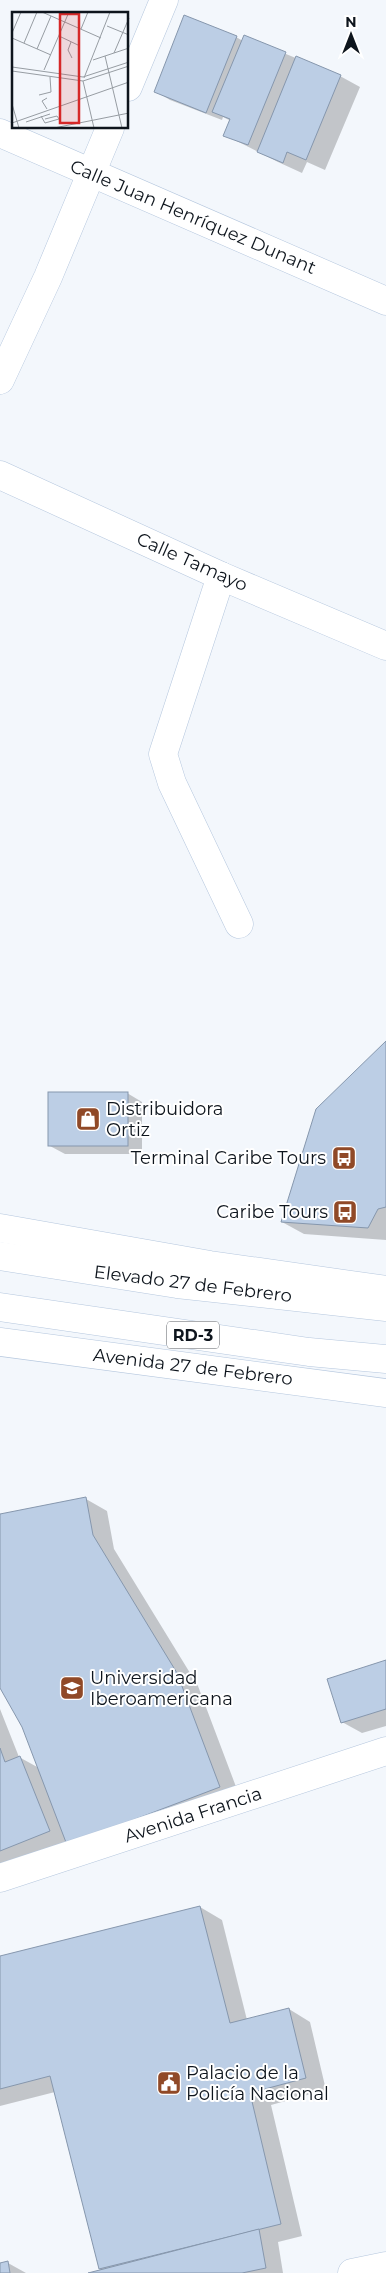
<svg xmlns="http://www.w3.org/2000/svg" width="386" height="2273" font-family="Montserrat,sans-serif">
<rect width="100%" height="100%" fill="#f3f7fc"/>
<g fill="#0003">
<path d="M236 37 243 41 244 37 340 76 360 87 325 170 307 162 302 173 278 162 225 135 231 121 223 117 222 120 170 100 155 91Z"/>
<path d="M386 1043V1240L304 1234 282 1222Z"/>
<path d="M127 1093 142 1102V1154H65L50 1146Z"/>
<path d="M86 1499 107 1511 114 1549 198 1686 241 1800 0 1871V1709L19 1757 39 1768 23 1726 0 1685V1515Z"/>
<path d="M386 1661V1726L362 1733 342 1722Z"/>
<path d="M200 1907 222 1920 247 2020 289 2009 310 2022 326 2090 271 2105 302 2236 278 2242 283 2273H92L100 2270 55 2092 0 2106V1957Z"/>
<path d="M8 2263 26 2273H0V2264Z"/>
</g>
<g fill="#bccee5" stroke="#8697ad">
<path d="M184 15 237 36 206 113 154 92Z"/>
<path d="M244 35 286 52 248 145 223 136 230 119 212 112Z"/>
<path d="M296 56 341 75 306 160 287 152 283 163 257 152Z"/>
<path d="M386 1041V1207L378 1209 368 1228 281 1222 316 1109Z"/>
<rect x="48" y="1092" width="80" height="54"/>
<path d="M86 1497 93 1535 177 1673 220 1787 67 1845 22 1727 0 1688V1514Z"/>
<path d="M386 1660V1709L341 1723 327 1679Z"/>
<path d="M0 1748 5 1762 20 1756 50 1831 0 1851Z"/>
<path d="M200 1906 230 2023 289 2008 306 2078 250 2093 281 2224 99 2269 50 2076 0 2089V1956Z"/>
<path d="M259 2229 266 2268 242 2273H88Z"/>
<path d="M8 2261 10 2273H0V2263Z"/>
</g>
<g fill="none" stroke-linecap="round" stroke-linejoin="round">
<defs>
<g id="minor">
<path d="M128 87 164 0"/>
<path d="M0 133 386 301"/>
<path d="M0 380 48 277 110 128"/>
<path d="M0 475 221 576 386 646"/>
<path d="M221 576 163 754 172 783 239 924"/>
<path d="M0 1878 386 1751"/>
</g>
<path id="secondary" d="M352 2273 386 2266"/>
<g id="primary">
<path d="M0 1228 210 1265 386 1290"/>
<path d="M0 1342 386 1393"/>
</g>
<g id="motorway">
<path d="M0 1256 177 1284 386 1307"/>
<path d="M0 1307 309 1352 386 1359"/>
</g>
</defs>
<use href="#minor" stroke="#b5c7de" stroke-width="29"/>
<use href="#secondary" stroke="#b5c7de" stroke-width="29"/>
<use href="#primary" stroke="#b5c7de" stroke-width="29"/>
<use href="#motorway" stroke="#b5c7de" stroke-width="29"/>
<use href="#minor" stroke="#fff" stroke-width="28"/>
<use href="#secondary" stroke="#fff" stroke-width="28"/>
<use href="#primary" stroke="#fff" stroke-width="28"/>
<use href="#motorway" stroke="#fff" stroke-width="28"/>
</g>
<defs>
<symbol id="shop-square" viewBox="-11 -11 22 22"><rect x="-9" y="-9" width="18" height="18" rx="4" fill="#904927" stroke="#fff"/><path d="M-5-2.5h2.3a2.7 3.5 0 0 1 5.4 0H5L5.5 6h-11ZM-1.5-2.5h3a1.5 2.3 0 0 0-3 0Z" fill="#fff"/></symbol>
<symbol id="bus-square" viewBox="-11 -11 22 22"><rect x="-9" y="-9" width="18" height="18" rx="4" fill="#904927" stroke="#fff"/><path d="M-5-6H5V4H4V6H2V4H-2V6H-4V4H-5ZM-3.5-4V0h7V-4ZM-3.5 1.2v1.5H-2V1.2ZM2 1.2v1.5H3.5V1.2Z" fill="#fff"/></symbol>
<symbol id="university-square" viewBox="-11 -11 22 22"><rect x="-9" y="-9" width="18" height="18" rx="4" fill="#904927" stroke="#fff"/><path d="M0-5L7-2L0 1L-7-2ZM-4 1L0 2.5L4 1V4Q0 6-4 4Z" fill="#fff"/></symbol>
<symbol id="civic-square" viewBox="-11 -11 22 22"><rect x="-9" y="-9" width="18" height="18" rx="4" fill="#904927" stroke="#fff"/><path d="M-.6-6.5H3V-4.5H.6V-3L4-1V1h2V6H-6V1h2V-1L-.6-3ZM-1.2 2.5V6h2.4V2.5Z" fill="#fff"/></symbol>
</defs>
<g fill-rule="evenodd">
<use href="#shop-square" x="74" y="1105" width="28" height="28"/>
<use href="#bus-square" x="330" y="1144" width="28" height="28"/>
<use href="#bus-square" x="331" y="1198" width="28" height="28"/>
<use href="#university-square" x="58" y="1674" width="28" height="28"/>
<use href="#civic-square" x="155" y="2069" width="28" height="28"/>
</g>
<g text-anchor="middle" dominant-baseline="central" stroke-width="4" stroke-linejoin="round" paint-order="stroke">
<rect fill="#fff" stroke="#565b61" stroke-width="1" x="167" y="1321.5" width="52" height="27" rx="4"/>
<g font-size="16" font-weight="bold" fill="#0e151d">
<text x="193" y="1335">RD-3</text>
</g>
<g font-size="18" fill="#0e151d" stroke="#fff">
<text transform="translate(193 217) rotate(23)">Calle Juan Henríquez Dunant</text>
<text transform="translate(192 562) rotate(24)">Calle Tamayo</text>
<text transform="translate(193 1284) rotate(7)">Elevado 27 de Febrero</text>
<text transform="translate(193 1367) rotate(7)">Avenida 27 de Febrero</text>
<text transform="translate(193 1815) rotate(-18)">Avenida Francia</text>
</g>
<g font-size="18" fill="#0e151d" stroke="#fff" text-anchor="start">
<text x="106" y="1109">Distribuidora<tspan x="106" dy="21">Ortiz</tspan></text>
<text x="326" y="1158" text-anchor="end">Terminal Caribe Tours</text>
<text x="328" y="1212" text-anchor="end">Caribe Tours</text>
<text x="90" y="1678">Universidad<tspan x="90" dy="21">Iberoamericana</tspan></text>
<text x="186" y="2073">Palacio de la<tspan x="186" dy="21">Policía Nacional</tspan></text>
</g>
</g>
<g transform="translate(12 12)">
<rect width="116" height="116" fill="#f3f7fc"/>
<path fill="none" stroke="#979da3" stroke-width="1" d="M30 0 89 26M95 14 117 23M69 17 76 0M0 21 9 0M47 24 68 34M0 26 39 43M59 30 56 38 60 46M12 31 25 0M25 37 39 4M102 41 117 6M93 44 110 116M81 48 117 36M0 55 71 65 117 50M32 58 57 0M0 59 71 69 117 54M72 66 98 0M71 69 82 116M27 83 39 80 38 65M0 92 7 116M35 97 30 89 35 86M29 104 33 111 47 107 45 104 33 107M14 110 38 102M0 111 117 70M42 116 117 101"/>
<path fill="#d62828" fill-opacity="0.15" stroke="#d62828" stroke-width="2.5" d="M48 2H67V111H48Z"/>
<rect width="116" height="116" fill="none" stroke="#0e151d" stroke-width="2.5"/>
</g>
<g transform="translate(351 35)" stroke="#ffffff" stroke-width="4" paint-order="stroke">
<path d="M0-4L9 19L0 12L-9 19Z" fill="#0e151d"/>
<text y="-8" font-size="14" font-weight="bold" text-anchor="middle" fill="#0e151d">N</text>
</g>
</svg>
